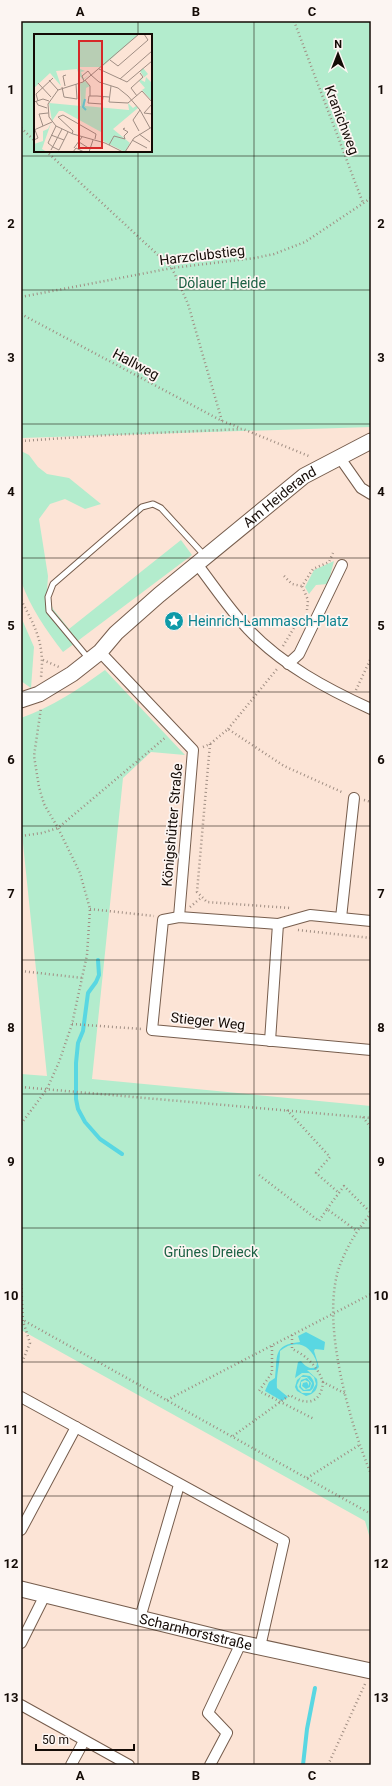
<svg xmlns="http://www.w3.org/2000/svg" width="392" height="1786" font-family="Roboto,sans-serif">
<rect width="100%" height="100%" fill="#fce4d6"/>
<g fill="#b3eccd" fill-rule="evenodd">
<path d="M21 21H371V427L21 438ZM35 35H151V151H35Z"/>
<path d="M21 451 29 455 38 467 47 474 69 478 101 504 85 509 65 499 50 504 39 519 48 576 47 591 53 609 69 629 181 540 192 555 63 652C46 630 30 607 21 581Z"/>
<path d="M334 561 328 584 316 585 309 594 305 587 314 570Z"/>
<path d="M21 617 34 647 31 688 21 681Z"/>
<path d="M105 670 185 755 151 752 123 778 92 1079 371 1106V1542L365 1521 21 1330V1074L47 1076 21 824V718C52 707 79 689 105 670Z"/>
</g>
<path fill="#59d7e2" d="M306 1332 325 1342 324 1350 315 1349 314 1351 319 1367 316 1370H307L317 1379C319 1388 315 1394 306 1396L297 1391 295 1387 297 1380 303 1375 310 1376C315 1381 316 1387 310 1391H303L299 1387 301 1380 307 1378 311 1383 310 1387 306 1389 302 1386 303 1383 307 1382 309 1386V1382L305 1380 301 1382V1387L304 1390 310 1389 312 1383 307 1377H301L297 1385 298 1389 302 1393H311L316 1384 314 1377 309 1373H302L295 1378 298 1362 301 1361C305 1366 310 1370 316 1367L317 1363C311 1345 296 1338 280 1351 280 1364 276 1375 277 1388L288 1397 282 1401 265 1391 269 1382 275 1378C278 1356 272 1345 300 1342L298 1336Z"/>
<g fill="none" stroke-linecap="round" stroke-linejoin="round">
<g stroke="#59d7e2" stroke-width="4">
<path d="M98 960 99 975 96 982 88 993 83 1031 78 1043 76 1063V1099L78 1109 85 1122 100 1139 122 1154"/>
<path d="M303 1765 307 1729 315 1688"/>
</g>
<defs>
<path id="lane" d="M89 659 49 611 48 597 53 584 142 507 153 504 161 508 205 556"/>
<g id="street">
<path d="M340 458 361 488 371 494"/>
<path d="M197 564C214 586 229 609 248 629 282 665 327 689 371 709"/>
<path d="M100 652 193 750 179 917"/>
<path d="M288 664 299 654 342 565"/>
<path d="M341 918 354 798"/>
<path d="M371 921 310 915 278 924 179 917 163 920 152 1030 371 1050"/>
<path d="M270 1041 278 924"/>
<path d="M21 1397 284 1541 260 1647"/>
<path d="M21 1530 76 1427"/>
<path d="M140 1618 179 1485"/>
<path d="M21 1643 45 1595"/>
<path d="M21 1705 129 1765"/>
<path d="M71 1765 84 1741"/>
<path d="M210 1765 227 1733 208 1713 241 1643"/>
</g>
<g id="secondary">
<path id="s1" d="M21 700 39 694 72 674 100 652 116 633 159 595 304 476 371 441"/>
<path id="s2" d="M21 1589 241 1643 371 1671"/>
</g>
</defs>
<use href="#lane" stroke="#765d4d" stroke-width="7"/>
<use href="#street" stroke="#765d4d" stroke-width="12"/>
<use href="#secondary" stroke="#765d4d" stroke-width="17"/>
<g stroke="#a08e83" stroke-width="2.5" stroke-dasharray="1 3" stroke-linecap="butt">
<path d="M294 21 363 203"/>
<path d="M21 128 35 141"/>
<path d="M46 151 172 268 188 304 222 421"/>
<path d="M21 297 172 268 255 258 274 254 305 242 371 198"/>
<path d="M21 314 222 421 241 428"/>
<path d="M21 441 110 435 243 429 311 457"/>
<path d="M284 576 292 584 302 586"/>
<path d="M21 600C36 628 45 645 41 677"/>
<path d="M307 610 308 600 302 586 313 569 329 562 333 553"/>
<path d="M283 646 297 623 303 618"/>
<path d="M43 660 59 667"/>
<path d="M356 690 371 658"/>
<path d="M228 729 277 669"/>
<path d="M210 744 197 892 207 902 290 908"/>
<path d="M203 747 210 744 228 729 284 766 344 793"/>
<path d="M364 800 371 802"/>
<path d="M21 836 42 833 58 828 166 737"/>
<path d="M190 907 202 897"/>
<path d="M90 909 154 916"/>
<path d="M298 930 371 938"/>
<path d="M21 971 83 978"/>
<path d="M72 1024 142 1029"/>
<path d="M21 1087 371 1118"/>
<path d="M287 1110 330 1157 316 1173 339 1193"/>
<path d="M363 1117 371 1128"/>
<path d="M21 1124 47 1089 59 1062 72 1024 87 955 90 909 80 873 58 828 44 804 39 787 34 756 41 708"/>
<path d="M259 1175 319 1221 327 1209 357 1231"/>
<path d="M327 1209 344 1186 371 1213"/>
<path d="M371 1213C357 1230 345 1249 338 1271 322 1326 349 1421 371 1474"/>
<path d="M21 1280 23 1321 30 1343 21 1365"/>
<path d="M21 1319 371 1514"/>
<path d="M292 1335V1349C306 1355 318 1367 323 1382"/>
<path d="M272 1346V1373L259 1391 314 1419"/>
<path d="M167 1400 371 1294"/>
<path d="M233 1436 290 1395C306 1406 321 1404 323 1382L346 1394"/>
<path d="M307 1478 361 1444"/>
<path d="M328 1765 365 1684"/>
</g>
<use href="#lane" stroke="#fff" stroke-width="5"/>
<use href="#street" stroke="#fff" stroke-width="10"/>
<use href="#secondary" stroke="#fff" stroke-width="15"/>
</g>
<path fill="none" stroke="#140b06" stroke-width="1" stroke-opacity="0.55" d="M138 21V35M254 21V1765M138 151V1765M21 156H371M21 290H371M21 424H371M21 558H371M21 692H371M21 826H371M21 960H371M21 1094H371M21 1228H371M21 1362H371M21 1496H371M21 1630H371"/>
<defs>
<symbol id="sight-disc" viewBox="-11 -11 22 22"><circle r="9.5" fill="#0f9aa8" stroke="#fcf5f2"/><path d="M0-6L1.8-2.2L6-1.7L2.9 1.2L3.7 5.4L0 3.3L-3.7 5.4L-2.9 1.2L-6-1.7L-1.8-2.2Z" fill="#fff"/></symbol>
</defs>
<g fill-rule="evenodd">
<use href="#sight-disc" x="163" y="610" width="22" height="22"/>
</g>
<g text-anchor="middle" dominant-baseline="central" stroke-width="3.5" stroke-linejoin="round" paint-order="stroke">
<g font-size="14" fill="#140b06" stroke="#fcf5f2">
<text transform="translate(342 120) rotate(69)">Kranichweg</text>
<text transform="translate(202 255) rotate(-7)">Harzclubstieg</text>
<text transform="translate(136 364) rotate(28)">Hallweg</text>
<text stroke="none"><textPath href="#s1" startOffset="331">Am Heiderand</textPath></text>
<text transform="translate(172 825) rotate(-85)">Königshütter Straße</text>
<text transform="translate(208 1021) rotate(6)">Stieger Weg</text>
<text stroke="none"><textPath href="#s2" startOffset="180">Scharnhorststraße</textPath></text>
</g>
<g font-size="14" fill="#1c6144" stroke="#fcf5f2">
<text x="222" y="283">Dölauer Heide</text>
<text x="211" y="1252">Grünes Dreieck</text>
</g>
<g font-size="14" fill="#0d838f" stroke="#fcf5f2" text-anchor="start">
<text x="188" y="621">Heinrich-Lammasch-Platz</text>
</g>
</g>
<g transform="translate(34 34)">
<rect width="118" height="118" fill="#fce4d6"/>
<path d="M0 0H105L68 33H45L44 34 51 37 47 38 49 45 56 40 49 46 45 41 47 48 43 35 22 37 27 52 16 39 0 54ZM109 34 114 40 107 46 111 48 112 43 118 49V67L108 56 111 54 105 47 110 43 106 37ZM51 47 56 52 52 54 51 72 95 76 94 69 99 74 102 72 104 74 79 95 96 109 91 118 67 106V98L29 77H25L18 87 15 69 47 72 46 50ZM17 89 8 115 13 118H0V110L9 107V97L14 95Z" fill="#b3eccd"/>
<path fill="none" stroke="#59d7e2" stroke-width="2" d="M51 65 49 73 52 76"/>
<path fill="none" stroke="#9f8d83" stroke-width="1" d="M76 26 84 32 114 6 110 0M65 35 93 48 118 27M57 41 65 48 84 54 94 62 106 76 116 94M86 45 118 17M15 46 24 56M51 46 56 52V62M50 47 48 42 54 37 57 41M4 49 17 63M31 52 29 42 32 41M77 52 75 68 94 69 108 57 118 68M28 53 30 63 43 65 42 50M103 62 97 54 109 43 106 39M69 63 68 70 54 69 55 62H63L75 63M2 67 4 71 13 74M4 67 2 60 19 44M0 68 9 65 15 67M118 70 110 79 118 80M9 92 5 80 14 79M91 94 89 95 94 98 90 102 91 105M0 96 18 88M105 97 99 86 106 76M38 100 39 97 24 83 29 81 62 100 61 105M105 100 116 108M17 101 30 106M0 106 4 104 1 96M98 106 113 114M45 108 56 115M75 111 80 102 91 105M19 113 25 116 34 98M19 113 14 109 22 92M40 114 48 103M17 116 28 95M39 118 42 114 50 118M55 118 59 106M89 118 71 109 39 100 22 92 15 83 14 70 24 56 49 48 105 0M91 118 100 104 118 93"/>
<path fill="#d62828" fill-opacity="0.15" stroke="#d62828" stroke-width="2" d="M45 7H68V114H45Z"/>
<rect width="118" height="118" fill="none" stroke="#140b06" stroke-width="2"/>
</g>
<rect width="392" height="1786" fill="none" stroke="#fcf5f2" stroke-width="44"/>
<g transform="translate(338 54)" stroke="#fcf5f2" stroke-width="3" paint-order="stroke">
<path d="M0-3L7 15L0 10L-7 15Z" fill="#140b06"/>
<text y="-6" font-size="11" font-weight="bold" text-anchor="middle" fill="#140b06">N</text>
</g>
<path d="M36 1744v6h98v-6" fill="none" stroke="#140b06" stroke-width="2"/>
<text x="42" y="1744" font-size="12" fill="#140b06" stroke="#fcf5f2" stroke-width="3" paint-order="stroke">50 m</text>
<rect x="22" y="22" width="348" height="1742" fill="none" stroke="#140b06" stroke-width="1.5"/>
<g font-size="13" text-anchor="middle" font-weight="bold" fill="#140b06">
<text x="80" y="16">A</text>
<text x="196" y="16">B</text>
<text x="312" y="16">C</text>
<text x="11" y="94">1</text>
<text x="381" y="94">1</text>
<text x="11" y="228">2</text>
<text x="381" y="228">2</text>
<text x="11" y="362">3</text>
<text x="381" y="362">3</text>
<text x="11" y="496">4</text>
<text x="381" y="496">4</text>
<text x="11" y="630">5</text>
<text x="381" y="630">5</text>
<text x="11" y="764">6</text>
<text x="381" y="764">6</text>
<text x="11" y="898">7</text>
<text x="381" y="898">7</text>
<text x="11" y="1032">8</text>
<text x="381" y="1032">8</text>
<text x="11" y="1166">9</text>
<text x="381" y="1166">9</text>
<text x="11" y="1300">10</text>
<text x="381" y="1300">10</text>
<text x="11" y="1434">11</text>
<text x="381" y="1434">11</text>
<text x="11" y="1568">12</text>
<text x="381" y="1568">12</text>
<text x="11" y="1702">13</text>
<text x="381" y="1702">13</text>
<text x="80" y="1780">A</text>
<text x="196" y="1780">B</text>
<text x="312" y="1780">C</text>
</g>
</svg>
